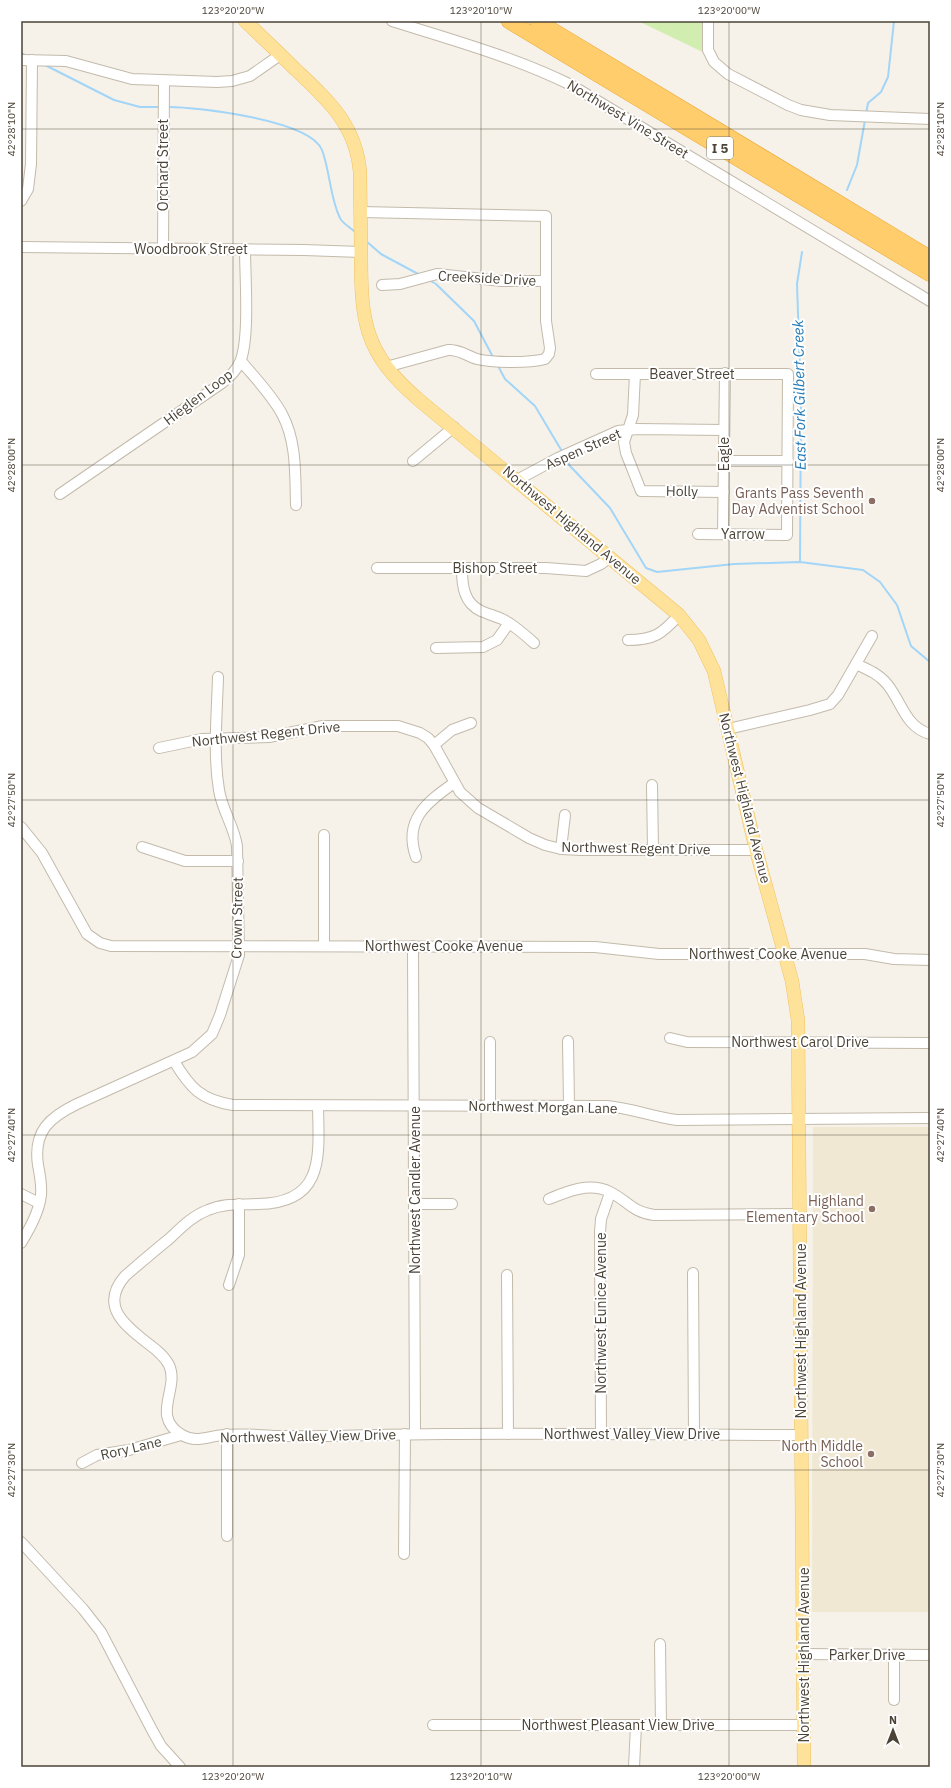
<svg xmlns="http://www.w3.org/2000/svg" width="951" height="1788" font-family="'IBM Plex Sans',sans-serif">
<rect width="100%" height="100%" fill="#f6f2ea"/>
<path fill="#f0e8d3" d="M813 1127H930V1612H812Z"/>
<path fill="#d2edb0" d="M638 21H709L711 56Z"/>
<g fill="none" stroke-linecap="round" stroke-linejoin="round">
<g stroke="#a2d5f7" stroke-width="2">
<path d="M21 53 27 56"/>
<path d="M43 64 114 100 140 107H162"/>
<path d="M168 107C198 107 310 120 322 150 330 171 330 198 340 218 342 223 351 228 355 232"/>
<path d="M866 114 868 103 881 92 888 77 894 21"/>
<path d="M847 190 857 165 865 120"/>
<path d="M366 241 381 254 420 275"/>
<path d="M429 280 436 284 474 321 494 359"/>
<path d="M497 364 505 379 535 406 563 453"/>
<path d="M566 458 570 466 610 508 646 568 657 572 734 564 800 562 863 570 880 582 897 605 911 646 930 662"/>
<path d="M800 562 801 401 797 284 802 252"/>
</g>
<defs>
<g id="minor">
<path d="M392 21C453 40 514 57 571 85L930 301"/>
<path d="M708 21V50L714 62 728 74 788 105 801 110 830 115 930 119"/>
<path d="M21 60 66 61 132 79 217 82 232 81 250 76 280 55"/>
<path d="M21 201 28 189 31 164 32 60"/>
<path d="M361 212 546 216V321L550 348 549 354 545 359C530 363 492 363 477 359 467 356 459 349 448 350L386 367"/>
<path d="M21 247 304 250 361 252"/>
<path d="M163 249 164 81"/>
<path d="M382 285 400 284 437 274 502 281H546"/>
<path d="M241 361C255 378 272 395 282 414 297 442 295 475 296 505"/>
<path d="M596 374H788L787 535 698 534"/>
<path d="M635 374 633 415 624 442 626 453 641 491 724 492"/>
<path d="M413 461 454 427"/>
<path d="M724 461H788"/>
<path d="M517 480 558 458 618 431 637 429 724 430"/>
<path d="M60 494 222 383C230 377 236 371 240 362 250 339 245 276 245 249"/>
<path d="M723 534 725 373"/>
<path d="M377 568H546L586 571 601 564 610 557"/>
<path d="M462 569C462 586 464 603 481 611 488 614 495 616 502 619 514 625 524 634 534 643"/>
<path d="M628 640C654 640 662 634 679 615"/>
<path d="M436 648 483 647 497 640 509 623"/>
<path d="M856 664C867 669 879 674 887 684 902 702 905 727 930 734"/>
<path d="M728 729 810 710 830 704 838 695 872 636"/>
<path d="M434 745 452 730 471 723"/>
<path d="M159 748 202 739 269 737 323 726H398L420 733 428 738 434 745 460 792 478 808 529 838 545 845 561 849 582 850H756"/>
<path d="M652 785 653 850"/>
<path d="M21 827 42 853 87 934 100 943 111 946 595 947 659 954H865L894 959 930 960"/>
<path d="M324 835V946"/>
<path d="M142 847 185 861H238"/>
<path d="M561 849 565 815"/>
<path d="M416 857C403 820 427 802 454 783"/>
<path d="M413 946 415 1434"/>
<path d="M670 1038 687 1042 930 1043"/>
<path d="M568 1041 569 1105"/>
<path d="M490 1042V1105"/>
<path d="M174 1061C190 1088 201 1100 233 1105L607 1106C631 1108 653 1117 677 1120L930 1118"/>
<path d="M318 1106C319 1156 325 1203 258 1204 241 1205 224 1203 208 1210 192 1216 181 1228 169 1239 154 1251 139 1264 125 1276 100 1305 123 1324 146 1342 154 1348 164 1355 169 1365 180 1389 150 1416 182 1435 197 1444 210 1435 226 1435 244 1433 264 1436 283 1436 337 1437 392 1434 446 1434 565 1433 683 1435 802 1435"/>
<path d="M21 1194 39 1203"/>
<path d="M549 1199C568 1191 590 1182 610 1192 628 1201 632 1212 654 1215L801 1214"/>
<path d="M415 1204H452"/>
<path d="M21 1243C30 1228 39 1212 41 1195 42 1185 40 1175 38 1165 33 1131 50 1117 77 1104L192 1052 212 1034 220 1015 239 955 237 846C234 826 222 810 219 790 213 754 217 714 218 677"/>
<path d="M693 1273 694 1434"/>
<path d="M507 1275 508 1434"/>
<path d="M229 1285 239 1255V1204"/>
<path d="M227 1434V1536"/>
<path d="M601 1434 600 1232 601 1219 610 1193"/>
<path d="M82 1463 97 1455 129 1450 181 1435"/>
<path d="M21 1542 83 1609 101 1632 152 1730 161 1746 180 1767"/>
<path d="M404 1554 405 1434"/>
<path d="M660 1644 661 1725"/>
<path d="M804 1654 930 1655"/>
<path d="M894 1700V1655"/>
<path d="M433 1725H804"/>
<path d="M634 1767 636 1725"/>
</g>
<path id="major" d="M245 21C262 37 279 53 296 70 328 100 356 125 360 172 360 198 361 225 361 251 361 321 363 352 419 400L679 615 699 640 714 671 756 850 792 981 798 1020 804 1767"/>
<g id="highway">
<path d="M509 21 930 274"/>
<path d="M537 21 930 258"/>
</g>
</defs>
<use href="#minor" stroke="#c3baab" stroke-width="12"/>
<use href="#major" stroke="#eec260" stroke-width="14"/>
<use href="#highway" stroke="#eba42f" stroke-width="16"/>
<use href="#minor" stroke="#fff" stroke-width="10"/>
<use href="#major" stroke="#ffe29a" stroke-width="13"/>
<use href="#highway" stroke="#ffcd6c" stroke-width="15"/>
</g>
<path fill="none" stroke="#4b4337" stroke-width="1" stroke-opacity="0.45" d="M233 21V1767M481 21V1767M729 21V1767M21 129H930M21 465H930M21 800H930M21 1135H930M21 1470H930"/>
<g fill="#8d6e63" stroke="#fff" stroke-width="1.5">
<circle cx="872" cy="501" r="4"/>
<circle cx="872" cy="1209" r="4"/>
<circle cx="871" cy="1454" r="4"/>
</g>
<g text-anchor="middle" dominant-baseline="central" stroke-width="4" stroke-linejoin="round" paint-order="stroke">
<rect fill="#fff" stroke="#817b73" stroke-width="1" x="707" y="137" width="26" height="22" rx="3"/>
<g font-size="13" font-weight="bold" fill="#4b4337">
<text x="720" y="148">I 5</text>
</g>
<g font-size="14" fill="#4b4337" stroke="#fff">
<text transform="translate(628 119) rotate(31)">Northwest Vine Street</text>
<text transform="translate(163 165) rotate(-90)">Orchard Street</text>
<text x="191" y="249">Woodbrook Street</text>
<text transform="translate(487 278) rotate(3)">Creekside Drive</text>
<text x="692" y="374">Beaver Street</text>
<text transform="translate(198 397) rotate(-37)">Hieglen Loop</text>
<text transform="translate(583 449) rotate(-24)">Aspen Street</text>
<text transform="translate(724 454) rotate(-90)">Eagle</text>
<text transform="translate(682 491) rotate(1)">Holly</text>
<text transform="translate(572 525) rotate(40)">Northwest Highland Avenue</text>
<text x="743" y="534">Yarrow</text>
<text x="495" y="568">Bishop Street</text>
<text transform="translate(266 734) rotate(-6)">Northwest Regent Drive</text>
<text transform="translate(745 798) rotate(76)">Northwest Highland Avenue</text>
<text transform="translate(636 848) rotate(1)">Northwest Regent Drive</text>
<text transform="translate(237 918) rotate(-89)">Crown Street</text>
<text x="444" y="946">Northwest Cooke Avenue</text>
<text x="768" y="954">Northwest Cooke Avenue</text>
<text x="800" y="1042">Northwest Carol Drive</text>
<text transform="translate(543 1107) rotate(1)">Northwest Morgan Lane</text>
<text transform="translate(415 1190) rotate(-90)">Northwest Candler Avenue</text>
<text transform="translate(601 1313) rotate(-90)">Northwest Eunice Avenue</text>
<text transform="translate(801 1331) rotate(-90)">Northwest Highland Avenue</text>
<text x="632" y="1434">Northwest Valley View Drive</text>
<text transform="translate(308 1436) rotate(-1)">Northwest Valley View Drive</text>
<text transform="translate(131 1448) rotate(-13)">Rory Lane</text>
<text transform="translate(804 1655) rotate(-90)">Northwest Highland Avenue</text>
<text x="867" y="1655">Parker Drive</text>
<text x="618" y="1725">Northwest Pleasant View Drive</text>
</g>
<g font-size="14" fill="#785e54" stroke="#fff" text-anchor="end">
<text x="864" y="493">Grants Pass Seventh<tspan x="864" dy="16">Day Adventist School</tspan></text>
<text x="864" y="1201">Highland<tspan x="864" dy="16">Elementary School</tspan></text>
<text x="863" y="1446">North Middle<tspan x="863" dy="16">School</tspan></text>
</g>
<g font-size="15" font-style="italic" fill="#247bb8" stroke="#fff">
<text transform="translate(799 395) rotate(-91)">East Fork Gilbert Creek</text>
</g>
</g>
<rect width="951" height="1788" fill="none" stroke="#ffffff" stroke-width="44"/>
<g transform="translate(893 1730)" stroke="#ffffff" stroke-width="3" paint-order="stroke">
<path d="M0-3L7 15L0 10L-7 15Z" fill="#4b4337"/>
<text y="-6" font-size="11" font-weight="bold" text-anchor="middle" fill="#4b4337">N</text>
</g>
<rect x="22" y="22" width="907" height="1744" fill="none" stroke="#4b4337" stroke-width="1.5"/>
<g font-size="10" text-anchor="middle" fill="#4b4337">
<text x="233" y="14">123°20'20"W</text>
<text x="481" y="14">123°20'10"W</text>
<text x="729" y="14">123°20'00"W</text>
<text transform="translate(11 129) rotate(-90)" y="4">42°28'10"N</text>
<text transform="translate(940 129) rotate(-90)" y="4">42°28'10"N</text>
<text transform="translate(11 465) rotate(-90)" y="4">42°28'00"N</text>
<text transform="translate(940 465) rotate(-90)" y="4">42°28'00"N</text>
<text transform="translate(11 800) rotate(-90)" y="4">42°27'50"N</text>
<text transform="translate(940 800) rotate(-90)" y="4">42°27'50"N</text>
<text transform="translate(11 1135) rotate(-90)" y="4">42°27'40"N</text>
<text transform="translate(940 1135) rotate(-90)" y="4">42°27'40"N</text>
<text transform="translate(11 1470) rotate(-90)" y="4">42°27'30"N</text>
<text transform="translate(940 1470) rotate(-90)" y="4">42°27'30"N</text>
<text x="233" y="1780">123°20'20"W</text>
<text x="481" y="1780">123°20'10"W</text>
<text x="729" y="1780">123°20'00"W</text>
</g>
</svg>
